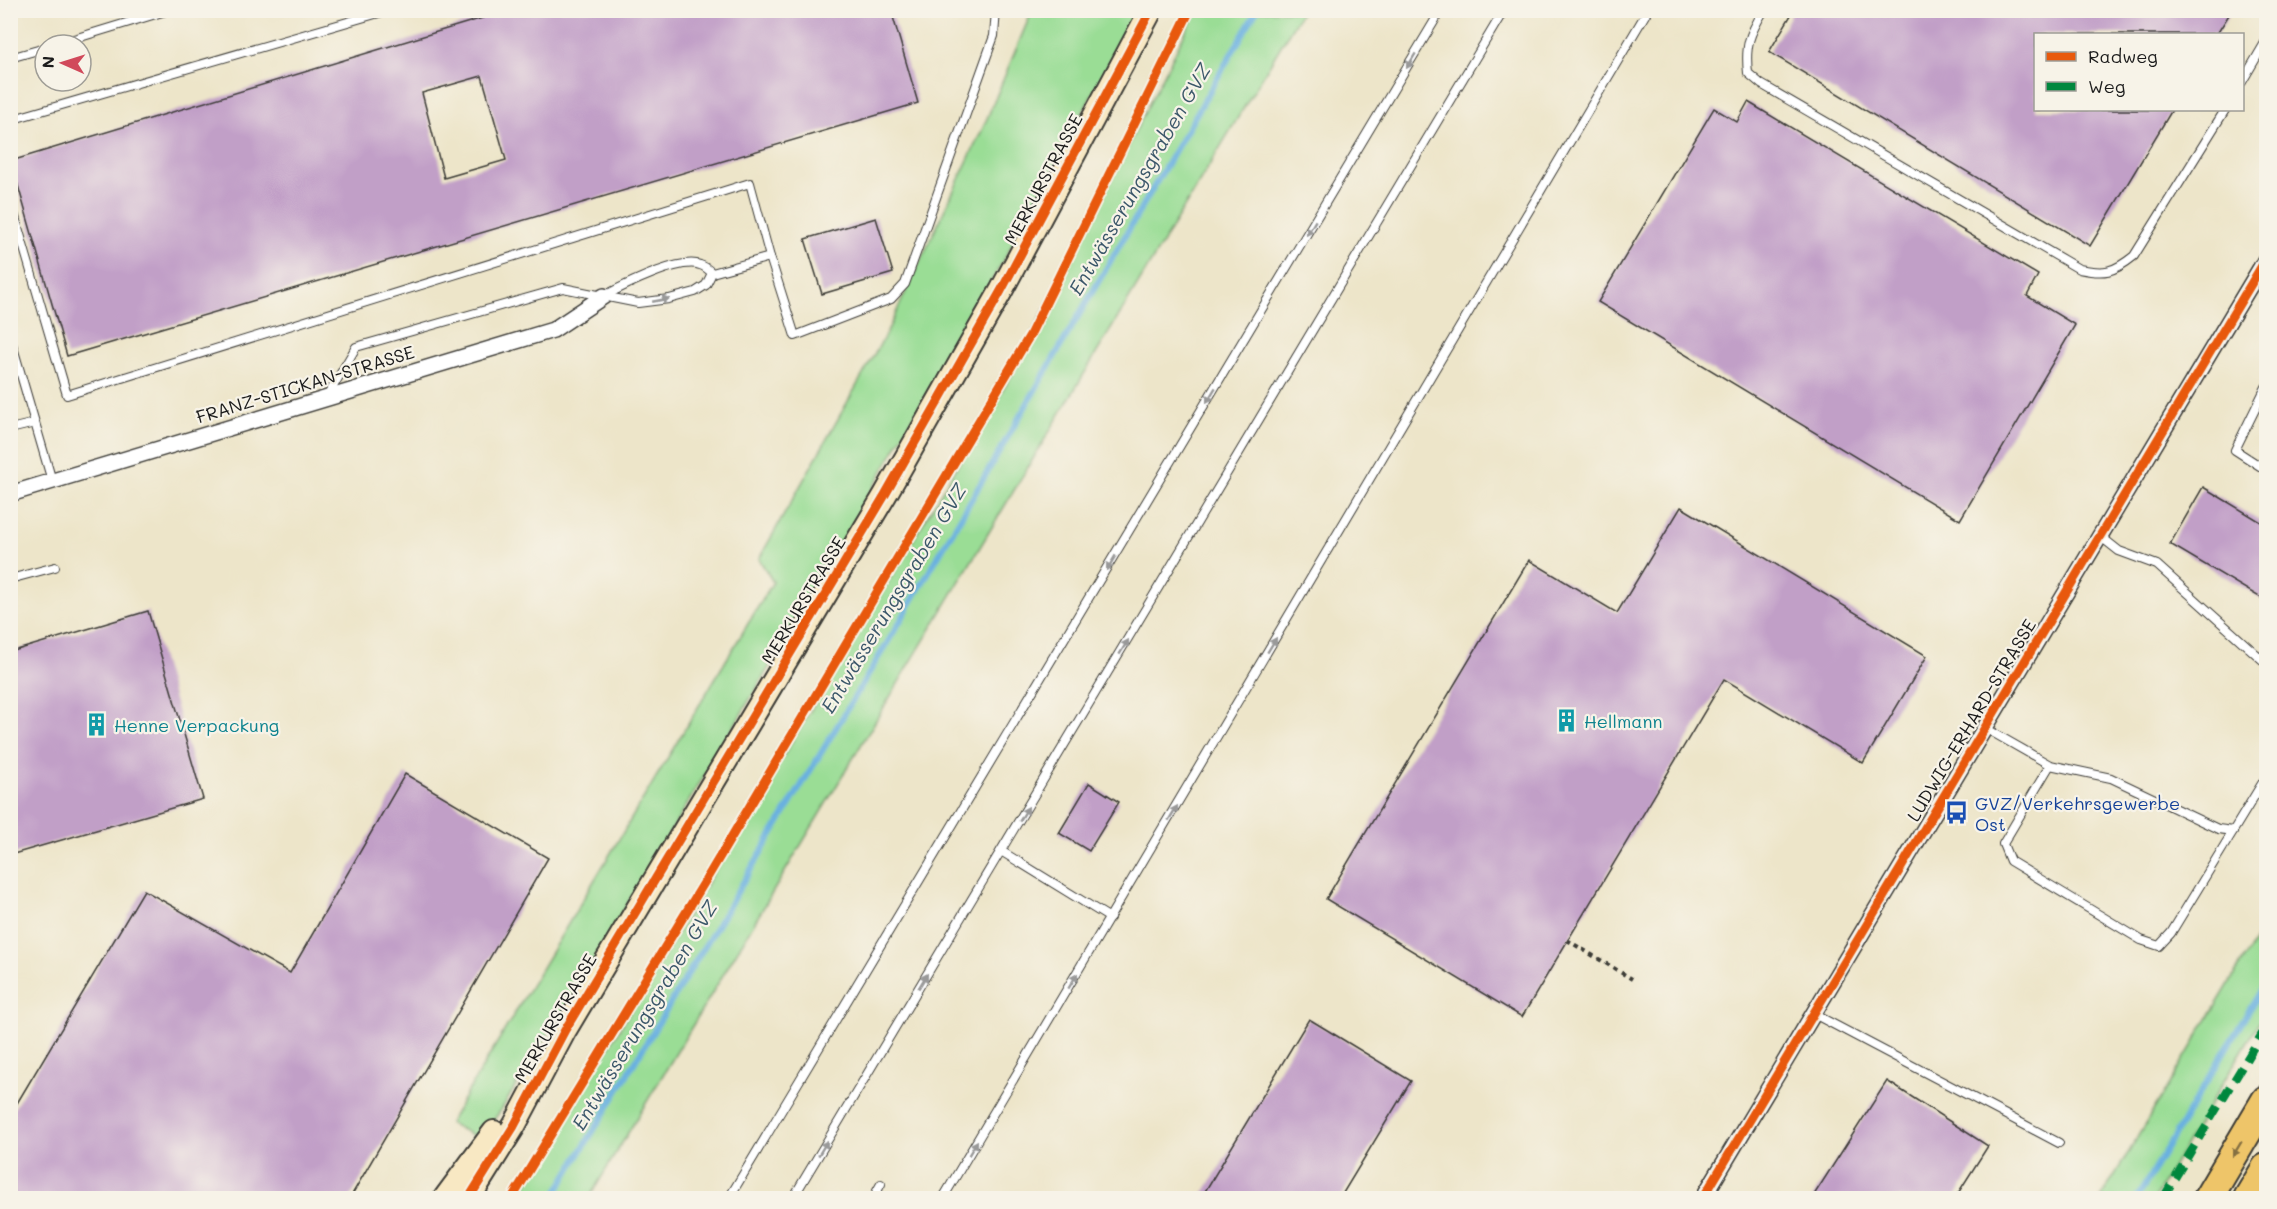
<svg xmlns="http://www.w3.org/2000/svg" width="2277" height="1209" font-family="Mali,sans-serif">
<rect width="100%" height="100%" fill="#f7f3e8"/>
<filter id="ink" filterUnits="userSpaceOnUse"><feTurbulence type="fractalNoise" baseFrequency=".0167" numOctaves="2"/><feDisplacementMap in="SourceGraphic" scale="12" xChannelSelector="R" yChannelSelector="G"/><feConvolveMatrix kernelMatrix="1 2 1 2 8 2 1 2 1" color-interpolation-filters="sRGB"/></filter>
<filter id="wash" filterUnits="userSpaceOnUse"><feTurbulence type="fractalNoise" baseFrequency=".008" numOctaves="4" result="noise"/><feDisplacementMap in="SourceGraphic" scale="24" xChannelSelector="R" yChannelSelector="G"/><feGaussianBlur stdDeviation="1.35" result="paint"/><feColorMatrix in="noise" values="0 0 0 0 0 0 0 0 0 0 0 0 0 0 0 0 0 1.4 0 .05"/><feComposite in="paint" operator="in"/></filter>
<g filter="url(#wash)">
<rect width="100%" height="100%" fill="#ede5c9"/>
<g fill="#9add95" stroke="#5b7c58" stroke-width="1.5">
<path d="M1032 11H1137L1007 254 798 619 595 958 501 1110 480 1139 449 1123 773 582 759 559 887 332 983 128Z"/>
<path d="M1196 11H1302L589 1198H518L1010 378Z"/>
<path d="M2266 922V1011L2154 1198H2101Z"/>
</g>
<g fill="none" stroke-linecap="round" stroke-linejoin="round">
<g stroke="#69b0e0" stroke-width="6">
<path d="M553 1198 898 625 1257 10"/>
<path d="M2137 1198 2266 982"/>
</g>
</g>
<g id="blocks">
<g fill="#c19fc7" fill-rule="evenodd">
<path d="M509 10H891L918 103 67 356 11 161ZM482 76 506 160 444 178 422 93Z"/>
<path d="M1794 10H2232L2217 34H2036V110H2172L2090 246 1769 52Z"/>
<path d="M1748 102 2038 275 2027 296 2075 325 1960 520 1598 302 1714 108 1737 122Z"/>
<path d="M876 218 893 273 822 294 805 239Z"/>
<path d="M2203 487 2266 525V601L2170 544Z"/>
<path d="M1681 507 1927 656 1863 763 1724 679 1522 1017 1326 899 1529 560 1617 613Z"/>
<path d="M148 611 203 799 10 855V652Z"/>
<path d="M405 774 548 858 350 1198H10V1115L144 890 290 973Z"/>
<path d="M1089 783 1119 802 1089 851 1059 833Z"/>
<path d="M1309 1019 1411 1081 1340 1198H1201Z"/>
<path d="M1887 1081 1988 1146 1955 1198H1812Z"/>
</g>
</g>
</g>
<g filter="url(#ink)">
<use href="#blocks" fill-opacity="0" stroke="#3b3a36" stroke-width="1.5"/>
<g fill="none" stroke-linecap="round" stroke-linejoin="round">
<defs>
<g id="lane">
<path d="M1764 10C1749 35 1745 45 1748 73L1761 84 2079 269C2104 274 2113 273 2134 256L2225 110"/>
<path d="M54 45 169 10"/>
<path d="M10 58 45 48"/>
<path d="M2242 82 2266 41"/>
<path d="M10 120 389 10"/>
<path d="M10 200 67 395 750 183 770 257 795 336 891 299 905 284 994 36 996 10"/>
<path d="M604 296C623 286 680 257 700 265 704 266 709 270 712 273"/>
<path d="M10 337 52 481"/>
<path d="M2266 387 2235 450 2266 470"/>
<path d="M327 397 356 347 563 288 638 303 669 299 695 292 706 285 712 273 770 257"/>
<path d="M10 429 35 423"/>
<path d="M2100 536 2119 551 2157 565 2266 663"/>
<path d="M10 579 55 567"/>
<path d="M1985 728 2050 765 2111 778 2218 829 2233 831"/>
<path d="M2050 765 2003 844 2010 861 2141 940 2159 946 2171 933 2266 777"/>
<path d="M1001 851 1110 918"/>
<path d="M1814 1014 2059 1143"/>
<path d="M1708 1190 1723 1198"/>
<path d="M729 1198 1441 10"/>
<path d="M793 1198 1504 10"/>
<path d="M873 1198 881 1184"/>
<path d="M943 1198 1648 10"/>
</g>
<g id="street">
<path d="M10 494 553 330 604 296"/>
<path d="M1703 1198 2266 259"/>
</g>
<g id="secondary">
<path d="M445 1198 494 1132"/>
<path d="M469 1198 514 1126 565 1030 885 495 1001 291 1151 10"/>
</g>
<g id="highway">
<path d="M2208 1198 2266 1100"/>
<path d="M2248 1198 2266 1168"/>
</g>
</defs>
<use href="#lane" stroke="#3b3a36" stroke-width="10"/>
<use href="#street" stroke="#3b3a36" stroke-width="18"/>
<use href="#secondary" stroke="#3b3a36" stroke-width="26"/>
<use href="#highway" stroke="#3b3a36" stroke-width="32"/>
<path stroke="#3b3a36" stroke-width="4" stroke-dasharray="4.5 4.5" stroke-linecap="butt" d="M1567 940 1632 979"/>
<use href="#lane" stroke="#fff" stroke-width="8"/>
<use href="#street" stroke="#fff" stroke-width="15"/>
<use href="#secondary" stroke="#f8e8c3" stroke-width="22"/>
<use href="#highway" stroke="#eec569" stroke-width="28"/>
<path stroke="#00873e" stroke-width="8" stroke-dasharray="15 8" stroke-linecap="butt" d="M2163 1198 2266 1027"/>
<defs>
<g id="cycleway">
<path d="M469 1198 514 1126 565 1030 885 495 1001 291 1151 10"/>
<path d="M512 1198 710 873 1030 335 1190 10"/>
<path d="M1703 1198 2266 259"/>
</g>
</defs>
<use href="#cycleway" stroke="#f7f3e8" stroke-width="13"/>
<use href="#cycleway" stroke="#e8590c" stroke-width="9"/>
</g>
<defs><path id="oneway-solid" d="M-6-.8H1V-3.2L6.5 0L1 3.2V.8H-6Z" transform="scale(1.5)"/></defs>
<g fill="#999">
<use href="#oneway-solid" transform="translate(1411 61) rotate(121)"/>
<use href="#oneway-solid" transform="translate(1311 228) rotate(121)"/>
<use href="#oneway-solid" transform="translate(661 300) rotate(-11)"/>
<use href="#oneway-solid" transform="translate(1211 395) rotate(121)"/>
<use href="#oneway-solid" transform="translate(1111 563) rotate(121)"/>
<use href="#oneway-solid" transform="translate(1272 645) rotate(-59)"/>
<use href="#oneway-solid" transform="translate(1124 647) rotate(-59)"/>
<use href="#oneway-solid" transform="translate(1173 813) rotate(-59)"/>
<use href="#oneway-solid" transform="translate(1024 814) rotate(-59)"/>
<use href="#oneway-solid" transform="translate(923 981) rotate(-59)"/>
<use href="#oneway-solid" transform="translate(1073 981) rotate(-59)"/>
<use href="#oneway-solid" transform="translate(823 1148) rotate(-59)"/>
<use href="#oneway-solid" transform="translate(973 1148) rotate(-59)"/>
</g>
<use fill="#857042" href="#oneway-solid" transform="translate(2237 1149) rotate(121)"/>
</g>
<defs>
<symbol id="building-bare" viewBox="-9 -9 18 18"><path d="M-4-6H4V6H1V3H-1V6H-4ZM-2.5-4.3h1.7v1.8h-1.7ZM.8-4.3h1.7v1.8H.8ZM-2.5-1h1.7V.8h-1.7ZM.8-1h1.7V.8H.8Z" fill="#0f9aa8" stroke="#f7f3e8" stroke-width="2.5" paint-order="stroke"/></symbol>
<symbol id="bus-bare" viewBox="-9 -9 18 18"><path d="M-5-6H5V4H4V6H2V4H-2V6H-4V4H-5ZM-3.5-4V0h7V-4ZM-3.5 1.2v1.5H-2V1.2ZM2 1.2v1.5H3.5V1.2Z" fill="#1a4fb4" stroke="#f7f3e8" stroke-width="2.5" paint-order="stroke"/></symbol>
</defs>
<g fill-rule="evenodd">
<use href="#building-bare" x="1550" y="704" width="33" height="33"/>
<use href="#building-bare" x="80" y="708" width="33" height="33"/>
<use href="#bus-bare" x="1940" y="796" width="33" height="33"/>
</g>
<g text-anchor="middle" dominant-baseline="central" stroke-width="4.5" stroke-linejoin="round" paint-order="stroke">
<g font-size="18" fill="#1c1c1c" stroke="#f7f3e8">
<text transform="translate(1043 179) rotate(-62)">MERKURSTRASSE</text>
<text transform="translate(305 384) rotate(-17)">FRANZ-STICKAN-STRASSE</text>
<text transform="translate(803 600) rotate(-59)">MERKURSTRASSE</text>
<text transform="translate(1971 720) rotate(-59)">LUDWIG-ERHARD-STRASSE</text>
<text transform="translate(555 1018) rotate(-60)">MERKURSTRASSE</text>
</g>
<g font-size="18" fill="#0d838f" stroke="#f7f3e8" text-anchor="start">
<text x="1584" y="721">Hellmann</text>
<text x="114" y="725">Henne Verpackung</text>
</g>
<g font-size="18" fill="#164399" stroke="#f7f3e8" text-anchor="start">
<text x="1975" y="803">GVZ/Verkehrsgewerbe<tspan x="1975" dy="21">Ost</tspan></text>
</g>
<g font-size="20" font-style="italic" fill="#3b576a" stroke="#f7f3e8">
<text transform="translate(1139 179) rotate(-60)">Entwässerungsgraben GVZ</text>
<text transform="translate(893 598) rotate(-59)">Entwässerungsgraben GVZ</text>
<text transform="translate(644 1015) rotate(-59)">Entwässerungsgraben GVZ</text>
</g>
</g>
<rect width="2277" height="1209" fill="none" stroke="#f7f3e8" stroke-width="36"/>
<rect x="2034" y="33" width="210" height="78" fill="#f7f3e8" stroke="#9f9d96" stroke-width="1.5"/>
<rect x="2046" y="52" width="30" height="9" fill="#e8590c" stroke="#9f9d96" stroke-width="1.5"/>
<text x="2088" y="63" font-size="18" fill="#1c1c1c">Radweg</text>
<rect x="2046" y="82" width="30" height="9" fill="#00873e" stroke="#9f9d96" stroke-width="1.5"/>
<text x="2088" y="93" font-size="18" fill="#1c1c1c">Weg</text>
<g transform="translate(63 63) rotate(273)"><circle r="28" fill="#f7f3e8" stroke="#9f9d96" stroke-width="1.5"/>
<path d="M0-4.5L10 22L0 15L-10 22Z" fill="#d1495b"/>
<text y="-9" font-size="16" font-weight="bold" text-anchor="middle" fill="#1c1c1c">N</text>
</g>
</svg>
